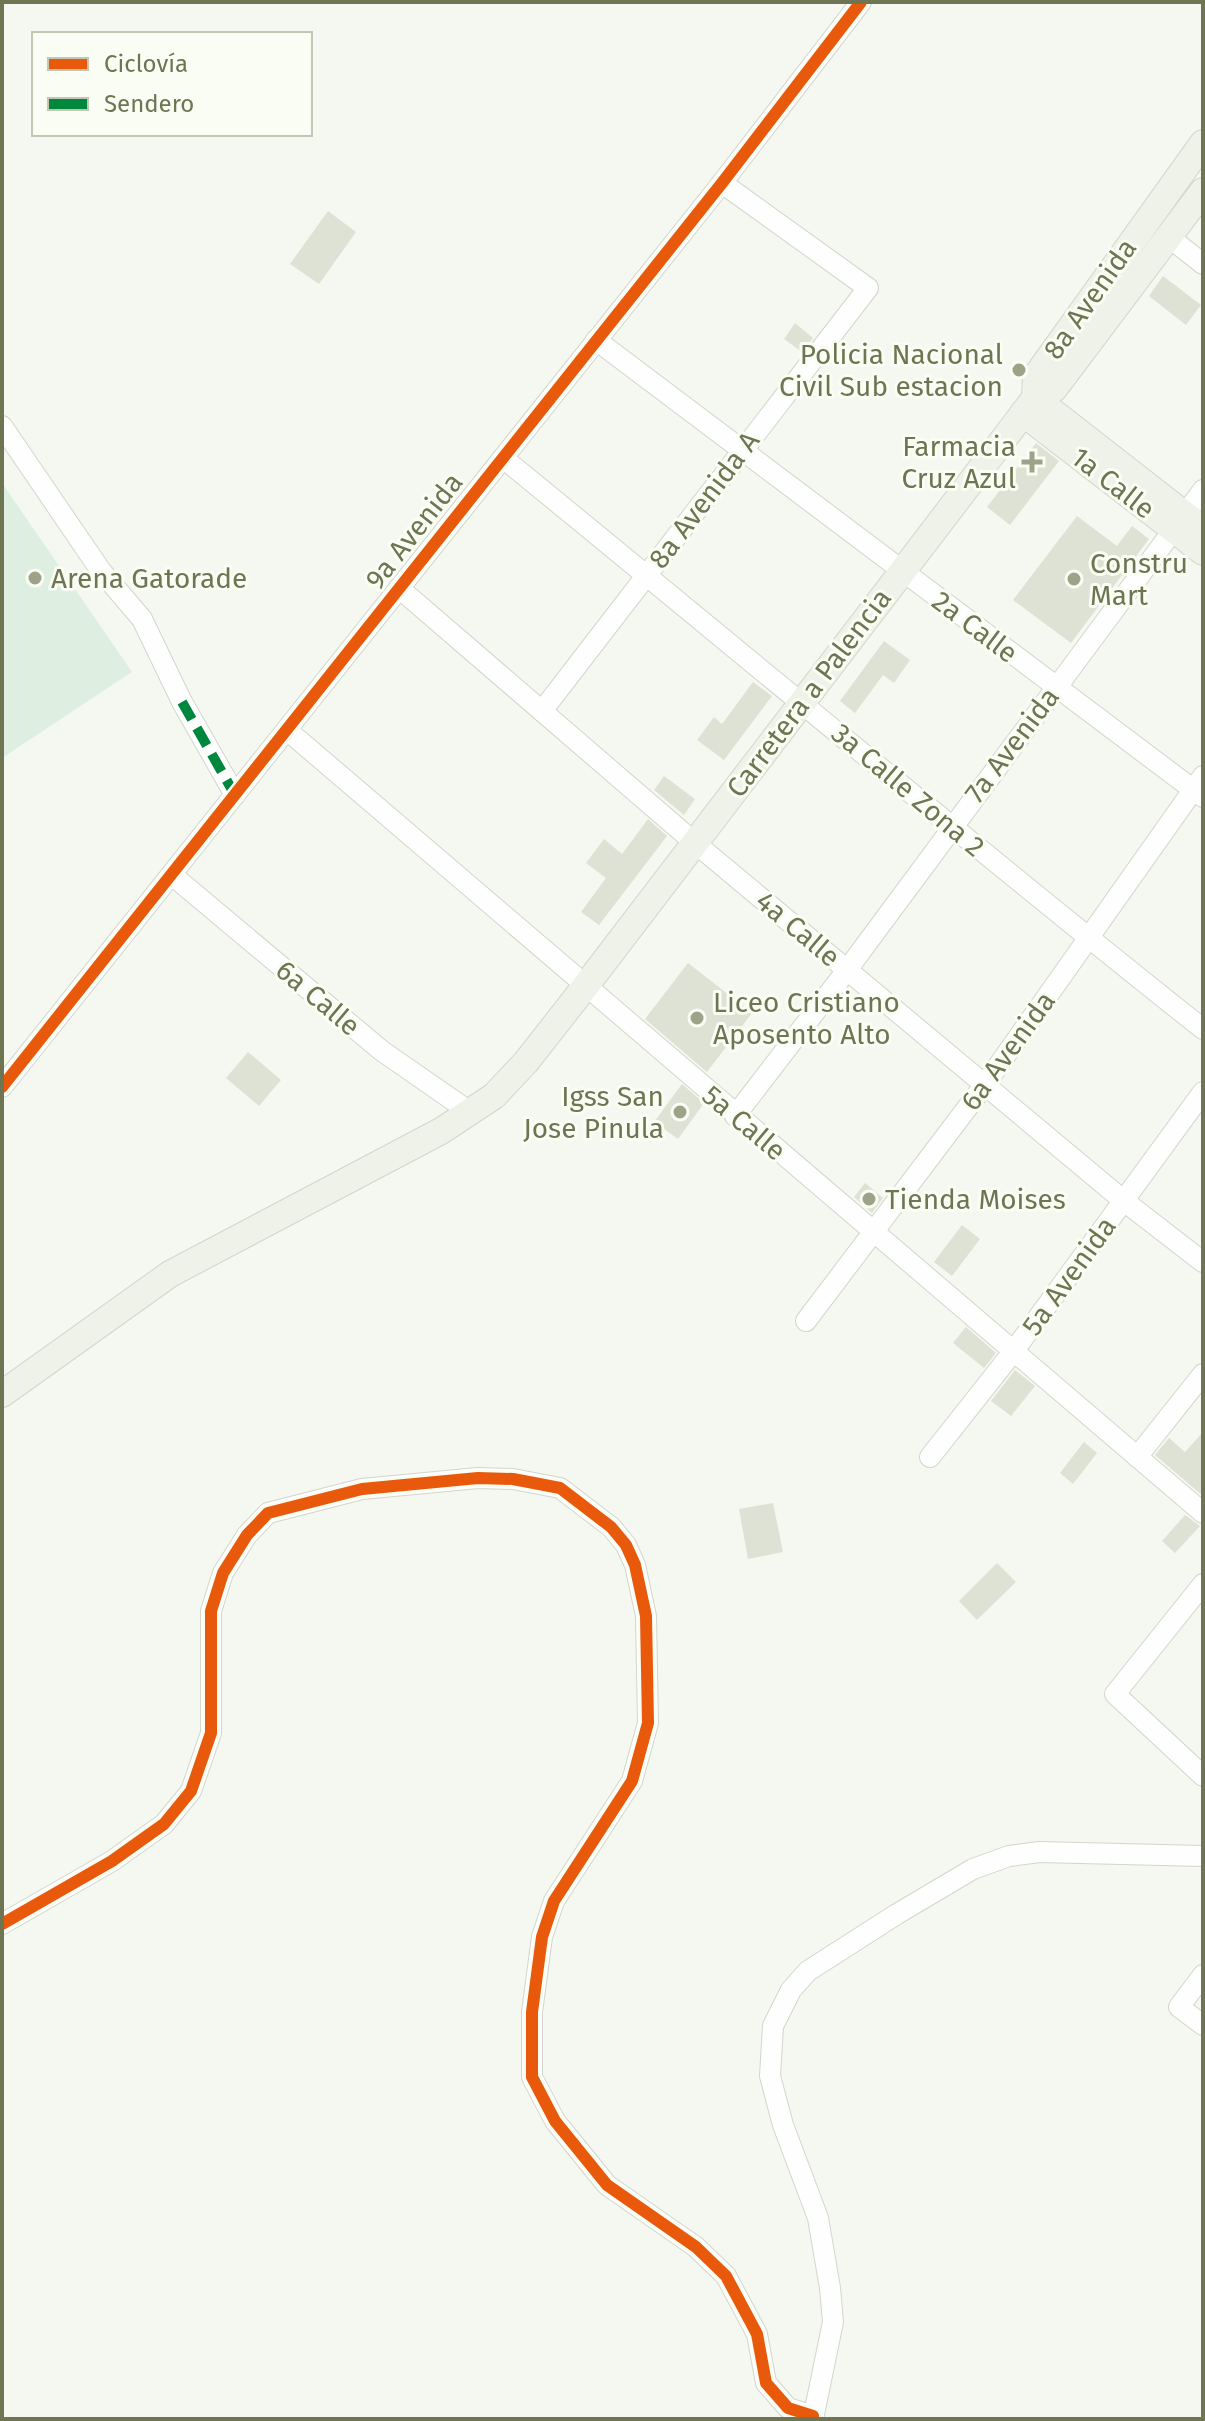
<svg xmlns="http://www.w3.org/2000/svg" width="1205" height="2421" font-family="'Fira Sans',sans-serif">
<rect width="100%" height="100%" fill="#f4f8f0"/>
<path fill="#deefe2" d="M2 483 132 672 2 758Z"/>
<g fill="#dee2d5">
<path d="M328 211 356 232 319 284 290 264Z"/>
<path d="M1163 276 1201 305 1186 325 1149 296Z"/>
<path d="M795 323 813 338 802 352 784 339Z"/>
<path d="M1036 443 1059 461 1010 525 987 507Z"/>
<path d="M1077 516 1117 546 1132 526 1149 539 1071 643 1013 600Z"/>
<path d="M884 641 910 660 894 683 883 675 855 713 840 701Z"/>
<path d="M753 682 772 696 724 760 697 740 714 717 722 724Z"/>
<path d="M664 776 695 799 684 815 654 790Z"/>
<path d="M648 819 667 836 599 925 581 912 606 878 586 863 604 839 622 854Z"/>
<path d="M688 963 752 1013 707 1072 645 1019Z"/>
<path d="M248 1052 281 1080 259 1106 226 1078Z"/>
<path d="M682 1084 704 1103 678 1139 654 1122Z"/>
<path d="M865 1183 883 1198 872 1213 854 1197Z"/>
<path d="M962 1225 980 1239 952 1276 934 1262Z"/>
<path d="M966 1327 996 1353 984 1368 953 1343Z"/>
<path d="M1015 1370 1035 1386 1011 1416 991 1401Z"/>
<path d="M1203 1432V1496L1155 1455 1169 1438 1185 1452Z"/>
<path d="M1084 1442 1097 1453 1073 1484 1060 1473Z"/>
<path d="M773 1503 783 1552 748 1559 739 1509Z"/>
<path d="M1185 1515 1200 1526 1175 1553 1162 1541Z"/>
<path d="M997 1563 1016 1582 977 1620 959 1601Z"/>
</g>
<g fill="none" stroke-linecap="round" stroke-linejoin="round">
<defs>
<g id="minor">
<path d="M1170 238 1203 264"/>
<path d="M596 340 1203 797"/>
<path d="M2 426 101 571 142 619 182 702 235 795"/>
<path d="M503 458C736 648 967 842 1203 1029"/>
<path d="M399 588 695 843 1124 1201 1203 1262"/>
<path d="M542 711 868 288 722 183"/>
<path d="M287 730 1203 1513"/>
<path d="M172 875 382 1051 470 1112"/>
<path d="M2 1087 722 183 861 2"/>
<path d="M735 1116 847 970 1203 490"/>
<path d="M806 1321 986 1083 1203 776"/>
<path d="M930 1457 1013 1352 1203 1092"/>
<path d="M1137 1457 1203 1374"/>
<path d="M1203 1584 1115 1694 1203 1776"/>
<path d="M2 1924 112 1861 164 1824 191 1791 211 1733V1611L223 1573 247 1535 268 1513 362 1489 478 1478 513 1479 560 1488 611 1527 626 1545 635 1565 646 1616 648 1723 632 1781 554 1901 542 1937 532 2012V2077L555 2121 607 2185 696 2247 726 2276 757 2334 766 2383 788 2408 813 2416"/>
<path d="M1203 1975 1179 2007 1203 2025"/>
<path d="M813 2419 833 2322 830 2288 818 2218 783 2125 770 2076 773 2026 791 1990 808 1971 897 1914 973 1869 1009 1856 1039 1852 1203 1856"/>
</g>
<g id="major">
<path d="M1035 398 1036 376 1203 143"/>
<path d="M1035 398 1203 529"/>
<path d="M1023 413 1203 552"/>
<path d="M2 1394 170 1274 441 1131 494 1096 526 1062 584 988 1035 398 1054 389 1203 191"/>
</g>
</defs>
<use href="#minor" stroke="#d2d6cc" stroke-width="22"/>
<use href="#major" stroke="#d3d6ca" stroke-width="28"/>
<use href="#minor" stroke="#fdfefd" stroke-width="20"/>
<use href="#major" stroke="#eef2e8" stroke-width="26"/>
<path stroke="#00873e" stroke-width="10" stroke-dasharray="20 10" stroke-linecap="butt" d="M182 702 235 795"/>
<defs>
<g id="cycleway">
<path d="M2 1087 722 183 861 2"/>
<path d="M2 1924 112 1861 164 1824 191 1791 211 1733V1611L223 1573 247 1535 268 1513 362 1489 478 1478 513 1479 560 1488 611 1527 626 1545 635 1565 646 1616 648 1723 632 1781 554 1901 542 1937 532 2012V2077L555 2121 607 2185 696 2247 726 2276 757 2334 766 2383 788 2408 813 2416"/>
</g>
</defs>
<use href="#cycleway" stroke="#f9fdf3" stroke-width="17"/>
<use href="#cycleway" stroke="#e8590c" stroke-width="12"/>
</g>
<g fill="#9ea289" stroke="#f9fdf3" stroke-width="3">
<circle cx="1019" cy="370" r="8"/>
<path d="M1028 450h8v8h8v8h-8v8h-8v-8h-8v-8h8z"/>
<circle cx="35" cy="578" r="8"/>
<circle cx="1074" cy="579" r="8"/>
<circle cx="697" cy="1018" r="8"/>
<circle cx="680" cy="1112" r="8"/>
<circle cx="869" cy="1199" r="8"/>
</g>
<g text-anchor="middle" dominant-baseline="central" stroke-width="6" stroke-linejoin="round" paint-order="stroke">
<g font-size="28" fill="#6f7452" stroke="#f9fdf3">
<text transform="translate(1090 299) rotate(-55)">8a Avenida</text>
<text transform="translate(1113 483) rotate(38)">1a Calle</text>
<text transform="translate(704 500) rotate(-53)">8a Avenida A</text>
<text transform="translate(414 531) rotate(-52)">9a Avenida</text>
<text transform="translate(975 627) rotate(37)">2a Calle</text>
<text transform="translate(809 693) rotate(-53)">Carretera a Palencia</text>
<text transform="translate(1012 745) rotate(-53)">7a Avenida</text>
<text transform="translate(908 790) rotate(40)">3a Calle Zona 2</text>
<text transform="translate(798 929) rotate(40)">4a Calle</text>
<text transform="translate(318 998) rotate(40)">6a Calle</text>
<text transform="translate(1008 1051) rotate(-54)">6a Avenida</text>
<text transform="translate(744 1123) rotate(40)">5a Calle</text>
<text transform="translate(1069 1276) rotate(-54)">5a Avenida</text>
</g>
<g font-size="28" fill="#6f7452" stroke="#f9fdf3" text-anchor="start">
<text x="1003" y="354" text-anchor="end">Policia Nacional<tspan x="1003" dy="32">Civil Sub estacion</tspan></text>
<text x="1016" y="446" text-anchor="end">Farmacia<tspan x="1016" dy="32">Cruz Azul</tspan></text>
<text x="1090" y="563">Constru<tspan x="1090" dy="32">Mart</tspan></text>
<text x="51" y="578">Arena Gatorade</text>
<text x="713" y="1002">Liceo Cristiano<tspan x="713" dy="32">Aposento Alto</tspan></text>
<text x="664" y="1096" text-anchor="end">Igss San<tspan x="664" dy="32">Jose Pinula</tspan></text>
<text x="885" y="1199">Tienda Moises</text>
</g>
</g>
<rect width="1205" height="2421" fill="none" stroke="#6f7452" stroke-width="8"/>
<rect x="32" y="32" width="280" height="104" fill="#f9fdf3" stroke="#c2c6b3" stroke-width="2"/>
<rect x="48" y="58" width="40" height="12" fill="#e8590c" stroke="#c2c6b3" stroke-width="2"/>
<text x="104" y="72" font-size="24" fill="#6f7452">Ciclovía</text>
<rect x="48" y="98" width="40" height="12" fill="#00873e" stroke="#c2c6b3" stroke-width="2"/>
<text x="104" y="112" font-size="24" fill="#6f7452">Sendero</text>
</svg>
